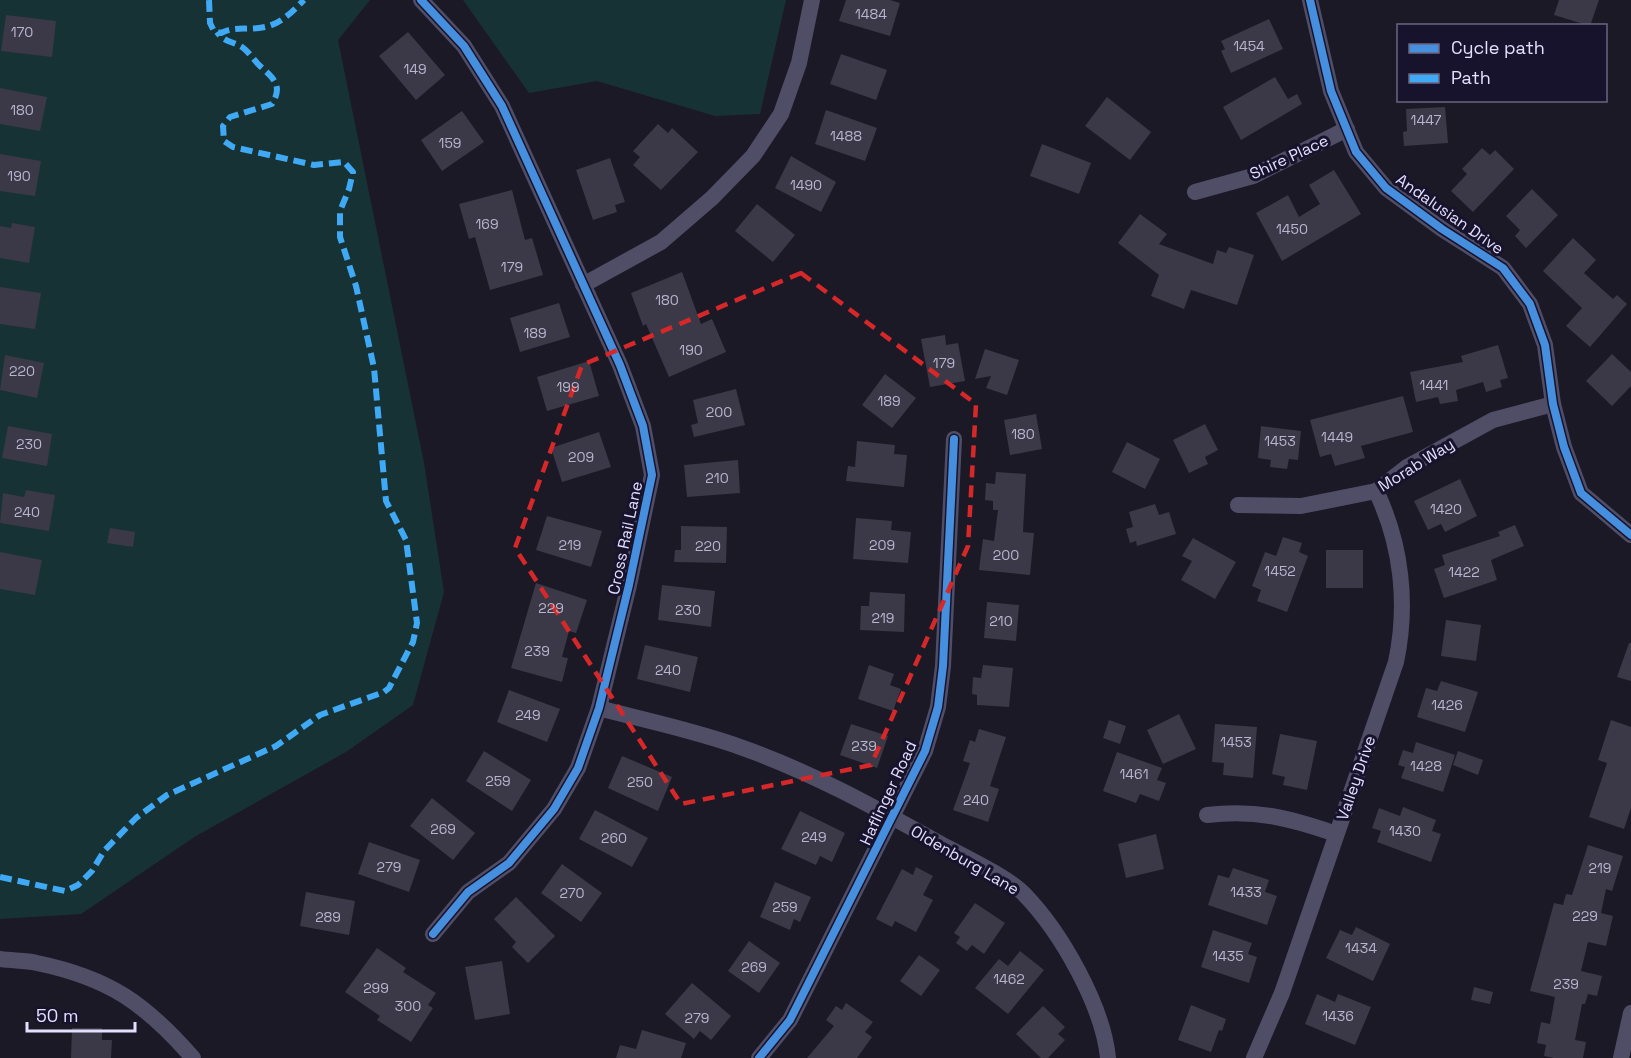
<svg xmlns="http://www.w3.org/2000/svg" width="1631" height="1058" font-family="'Space Grotesk',sans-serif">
<rect width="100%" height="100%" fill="#1c1926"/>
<g fill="#173234">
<path d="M0 0H370L338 40 424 463 444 592 413 705 346 752 196 836 81 914 0 919Z"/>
<path d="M463 0H786L760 114 715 116 597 81 529 93Z"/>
</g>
<g fill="#3b3847">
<path d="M846 0H890L900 3 890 36 839 21Z"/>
<path d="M1559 0H1599L1590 26 1554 15Z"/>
<path d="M6 15 56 21 52 57 1 51Z"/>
<path d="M1269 19 1283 49 1231 73 1221 51 1225 49 1221 41Z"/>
<path d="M408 32 445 75 416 100 379 56Z"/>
<path d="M841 54 887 70 876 100 830 84Z"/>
<path d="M1275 77 1288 99 1297 94 1302 104 1241 140 1223 107Z"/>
<path d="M0 88 47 97 40 131 0 124Z"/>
<path d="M1107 97 1151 132 1130 160 1085 126Z"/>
<path d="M1445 107 1448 143 1404 146 1403 132 1407 131 1406 109Z"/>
<path d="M826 110 877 128 865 161 815 144Z"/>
<path d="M462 111 484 142 442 171 421 140Z"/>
<path d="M658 124 668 133 672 128 698 152 661 190 633 165 640 157 633 151Z"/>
<path d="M1042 144 1091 163 1079 194 1030 176Z"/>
<path d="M1482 148 1490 155 1495 150 1514 169 1473 212 1451 191 1467 174 1462 169Z"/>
<path d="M0 154 41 161 35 196 0 191Z"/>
<path d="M791 156 836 182 821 212 775 188Z"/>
<path d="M610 158 625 202 615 205 617 212 593 220 576 170Z"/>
<path d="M1334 170 1361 214 1282 261 1256 213 1288 195 1299 217 1320 204 1309 185Z"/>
<path d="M1532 189 1558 215 1526 248 1515 236 1520 230 1506 216Z"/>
<path d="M512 190 525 240 532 238 543 275 490 290 475 237 469 239 459 204Z"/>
<path d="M757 204 795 235 773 262 735 231Z"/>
<path d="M1140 214 1167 234 1159 244 1213 264 1217 250 1226 253 1229 247 1254 255 1237 305 1191 290 1184 309 1151 296 1159 275 1118 243Z"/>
<path d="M12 223 35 227 29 263 0 258V226L11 228Z"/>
<path d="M1573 238 1596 260 1584 273 1613 299 1617 295 1627 304 1590 347 1566 326 1582 308 1543 271Z"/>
<path d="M682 272 701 324 712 319 726 352 669 377 646 324 643 326 631 293Z"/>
<path d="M0 287 41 293 35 329 0 324Z"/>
<path d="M559 303 570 337 520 352 510 318Z"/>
<path d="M945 335 946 345 958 343 965 381 930 387 921 339Z"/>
<path d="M1498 345 1508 378 1500 380 1502 387 1486 392 1483 382 1456 390 1458 401 1440 404 1438 397 1416 402 1410 372 1463 362 1461 356Z"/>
<path d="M985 349 1019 360 1007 395 986 388 991 376 975 379Z"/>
<path d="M1612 354 1631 372V386L1612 406 1586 381Z"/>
<path d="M5 355 44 363 37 398 0 390Z"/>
<path d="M589 361 599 396 547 411 537 377Z"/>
<path d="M885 374 916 398 892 428 862 405Z"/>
<path d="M736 389 745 425 694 437 691 425 698 423 693 400Z"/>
<path d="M1403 396 1413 432 1361 446 1365 458 1335 466 1331 454 1320 457 1310 420Z"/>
<path d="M1036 414 1042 449 1010 455 1004 420Z"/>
<path d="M1205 424 1218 450 1205 457 1208 464 1189 473 1173 440Z"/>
<path d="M8 426 52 434 47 466 2 458Z"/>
<path d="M1261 426 1301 431 1298 460 1289 459 1287 469 1270 467 1271 460 1258 458Z"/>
<path d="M599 432 611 467 562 482 551 448Z"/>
<path d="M857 441 895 445 894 454 907 455 904 487 846 481 848 466 855 467Z"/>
<path d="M1127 442 1160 459 1145 489 1112 472Z"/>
<path d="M738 460 740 493 687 497 684 465Z"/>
<path d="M996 472 1026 474 1023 532 1034 533 1030 575 979 570 983 539 994 541 998 510H993V501L985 500 986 483 995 484Z"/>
<path d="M1460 479 1477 516 1445 532 1441 524 1428 530 1414 501Z"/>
<path d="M26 490 55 495 49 531 0 523 3 493 24 497Z"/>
<path d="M1155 504 1159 515 1169 512 1176 534 1137 546 1136 541 1130 543 1126 529 1133 527 1129 512Z"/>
<path d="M547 516 602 531 591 567 536 550Z"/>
<path d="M856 518 892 521 891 530 911 532 908 563 853 559Z"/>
<path d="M1515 525 1524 546 1491 560 1497 580 1444 598 1434 569 1445 565 1442 555 1500 536 1498 532Z"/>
<path d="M681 526 727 527 726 563 674 562 675 550H681Z"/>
<path d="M110 528 135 532 133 547 107 543Z"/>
<path d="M1283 537 1302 543 1299 552 1308 556 1287 612 1257 601 1261 590 1252 586 1265 552 1276 556Z"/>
<path d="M1193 538 1236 562 1215 599 1181 580 1192 561 1182 556Z"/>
<rect x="1326" y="550" width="37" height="38"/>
<path d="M0 552 42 560 35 595 0 589Z"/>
<path d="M536 583 587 600 576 633 569 631 562 657 568 658 562 682 511 668Z"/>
<path d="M662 585 715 591 711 627 658 620Z"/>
<path d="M870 592 905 594 904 632 860 630 861 606H869Z"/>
<path d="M987 602 1019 605 1016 641 984 638Z"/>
<path d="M1446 620 1481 625 1476 661 1441 656Z"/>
<path d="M1629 643H1631V681L1617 677Z"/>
<path d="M645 645 698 657 690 692 637 679Z"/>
<path d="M869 665 894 674 890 685 901 689 893 711 858 699Z"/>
<path d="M983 665 1013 668 1009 707 977 705V695L972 694 973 677 981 678Z"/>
<path d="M1441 681 1478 692 1465 732 1417 717 1426 688 1437 691Z"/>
<path d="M509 690 560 709 547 742 497 722Z"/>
<path d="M1179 714 1196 749 1163 764 1147 730Z"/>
<path d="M1109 720 1126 726 1120 744 1103 738Z"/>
<path d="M1611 720 1631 727V808L1624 829 1589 817 1607 763 1598 760Z"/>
<path d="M851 724 888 736 877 768 840 755Z"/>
<path d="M1215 724 1257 727 1253 778 1223 775 1224 763 1212 762Z"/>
<path d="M979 729 1006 737 990 786 999 789 988 822 953 810 970 763 963 761 970 740 975 742Z"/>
<path d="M1280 734 1317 741 1307 790 1283 785 1285 777 1272 774Z"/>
<path d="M1416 742 1455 755 1443 792 1401 778 1405 767 1398 765 1403 750 1413 753Z"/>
<path d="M484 751 531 780 512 811 466 781Z"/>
<path d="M1458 751 1483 760 1478 775 1453 765Z"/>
<path d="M1117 752 1162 768 1157 780 1166 783 1159 801 1140 794 1136 803 1103 791Z"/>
<path d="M622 756 672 777 658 811 608 788Z"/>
<path d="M432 798 475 833 453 860 410 826Z"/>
<path d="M1403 807 1436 820 1432 831 1441 834 1431 862 1377 842 1381 831 1372 828 1379 808 1400 816Z"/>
<path d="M595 810 648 838 632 867 579 839Z"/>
<path d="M800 811 845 833 832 862 820 856 816 865 781 849Z"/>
<path d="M1156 834 1164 869 1126 878 1118 844Z"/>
<path d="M369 842 420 860 409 892 358 874Z"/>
<path d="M1588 845 1623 856 1612 891 1606 889 1601 913 1613 916 1606 946 1588 942 1581 971 1602 976 1597 996 1588 994 1585 1004H1582L1575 1040 1586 1042 1583 1058H1554L1544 1056 1546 1045 1537 1043 1541 1022 1550 1024 1555 997 1530 991 1554 903 1563 905 1566 894 1572 895Z"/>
<path d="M562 864 602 893 581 922 541 893Z"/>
<path d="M916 867 933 876 923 895 933 900 916 932 895 921 892 927 876 919 902 869 913 875Z"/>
<path d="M1233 868 1269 880 1265 892 1277 896 1267 925 1208 905 1218 875 1229 878Z"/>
<path d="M775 882 811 897 800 922 794 919 790 930 760 917Z"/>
<path d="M306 892 355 901 349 935 300 926Z"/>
<path d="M516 897 555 936 528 963 512 947 516 942 494 919Z"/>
<path d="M975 903 1005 923 984 954 972 945 967 951 956 943 960 937 954 933Z"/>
<path d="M1356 927 1390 944 1373 981 1326 958 1340 930 1352 935Z"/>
<path d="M1213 930 1252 943 1248 954 1257 957 1249 983 1201 967Z"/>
<path d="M749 941 780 963 759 993 728 971Z"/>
<path d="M377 948 406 968 403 972 436 993 428 1005 433 1008 411 1042 377 1020 380 1016 345 992Z"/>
<path d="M1020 951 1044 970 1008 1014 975 988 999 959 1008 966Z"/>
<path d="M919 955 940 970 921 996 900 981Z"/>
<path d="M502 961 510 1014 475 1020 465 967Z"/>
<path d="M692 983 731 1016 711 1040 700 1031 694 1039 665 1014Z"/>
<path d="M1474 987 1493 992 1490 1004 1471 1000Z"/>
<path d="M1317 994 1335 1002 1338 994 1371 1007 1355 1045 1305 1024Z"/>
<path d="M846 1003 873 1022 865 1032 872 1037 857 1058H807L834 1026 826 1020 836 1006 842 1010Z"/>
<path d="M1191 1005 1226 1019 1222 1031 1219 1030 1211 1052 1178 1040Z"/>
<path d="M1043 1006 1065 1027 1058 1034 1065 1040 1048 1058H1041L1016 1034Z"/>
<path d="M72 1028H102V1040H112L111 1058H71Z"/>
<path d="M642 1030 686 1043 681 1058H616L620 1045 636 1049Z"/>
</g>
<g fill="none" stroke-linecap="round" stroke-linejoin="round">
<g stroke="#504e67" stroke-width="16">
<path d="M421 0 464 46 502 106 620 365 643 426 652 475 629 585 599 708 578 768 554 809 509 863 468 892 433 934"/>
<path d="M1310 0 1331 91 1356 152 1386 188 1442 229 1503 268 1530 304 1545 345 1553 404 1564 447 1581 493 1631 535"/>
<path d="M1195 192 1253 176 1347 129"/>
<path d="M583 285 661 242 712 198 753 156 781 114 799 63 812 0"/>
<path d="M1238 505 1301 506 1376 491 1407 467 1493 420 1553 404"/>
<path d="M599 708C647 721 697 731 743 748 811 772 876 808 939 843 961 855 1008 877 1024 894 1061 932 1103 1006 1108 1058"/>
<path d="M1207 815C1255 809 1290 818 1336 834"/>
<path d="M0 959C12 961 25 960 37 963 109 978 145 1003 193 1058"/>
<path d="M759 1058 790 1020 925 751 938 707 943 666 954 439"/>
<path d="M1254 1058 1282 993 1396 662C1408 605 1402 545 1376 491"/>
<path d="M1621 1058 1631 1013"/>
</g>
<g stroke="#3fa9f5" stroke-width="6" stroke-dasharray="12 6" stroke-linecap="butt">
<path d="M209 0 210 23 214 31 221 33C235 26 245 30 259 28 279 26 291 13 304 0"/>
<path d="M0 877 65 891 78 885 92 871 104 851 136 818 167 795 276 746 320 715 384 692 389 688 413 642 417 623 406 540 386 501 374 368 356 286 340 237V211L349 189 353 172 344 162 314 165 233 147 224 141 223 126 230 117 272 104C284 85 272 77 259 65 253 59 248 51 242 47 232 41 224 42 217 32"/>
</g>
<defs>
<g id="cycleway">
<path d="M421 0 464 46 502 106 620 365 643 426 652 475 629 585 599 708 578 768 554 809 509 863 468 892 433 934"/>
<path d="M1310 0 1331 91 1356 152 1386 188 1442 229 1503 268 1530 304 1545 345 1553 404 1564 447 1581 493 1631 535"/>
<path d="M759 1058 790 1020 925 751 938 707 943 666 954 439"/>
</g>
</defs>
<use href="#cycleway" stroke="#18132c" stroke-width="11"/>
<use href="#cycleway" stroke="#468fdf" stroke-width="8"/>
</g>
<path fill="none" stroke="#d62828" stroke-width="4.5" stroke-dasharray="12 8" stroke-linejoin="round" d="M801 273 976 404 968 546 871 765 681 804 515 548 582 365Z"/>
<g text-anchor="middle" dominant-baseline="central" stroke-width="6" stroke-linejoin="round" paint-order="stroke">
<g font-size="14" fill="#b9b5d0">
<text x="871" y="14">1484</text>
<text x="22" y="32">170</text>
<text x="1249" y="46">1454</text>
<text x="415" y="69">149</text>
<text x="22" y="110">180</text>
<text x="1426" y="120">1447</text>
<text x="846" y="136">1488</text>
<text x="450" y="143">159</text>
<text x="19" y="176">190</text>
<text x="806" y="185">1490</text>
<text x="487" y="224">169</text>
<text x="1292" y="229">1450</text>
<text x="512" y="267">179</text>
<text x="667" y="300">180</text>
<text x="535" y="333">189</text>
<text x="691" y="350">190</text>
<text x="944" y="363">179</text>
<text x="22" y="371">220</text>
<text x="1434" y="385">1441</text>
<text x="568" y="387">199</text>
<text x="889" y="401">189</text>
<text x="719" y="412">200</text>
<text x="1023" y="434">180</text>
<text x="1337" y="437">1449</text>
<text x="1280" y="441">1453</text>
<text x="29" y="444">230</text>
<text x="581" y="457">209</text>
<text x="717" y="478">210</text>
<text x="1446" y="509">1420</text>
<text x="27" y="512">240</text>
<text x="570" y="545">219</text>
<text x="882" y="545">209</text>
<text x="708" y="546">220</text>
<text x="1006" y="555">200</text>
<text x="1280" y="571">1452</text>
<text x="1464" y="572">1422</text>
<text x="551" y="608">229</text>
<text x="688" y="610">230</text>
<text x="883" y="618">219</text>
<text x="1001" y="621">210</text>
<text x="537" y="651">239</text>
<text x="668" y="670">240</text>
<text x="1447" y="705">1426</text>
<text x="528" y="715">249</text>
<text x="1236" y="742">1453</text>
<text x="864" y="746">239</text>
<text x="1426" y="766">1428</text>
<text x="1134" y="774">1461</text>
<text x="498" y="781">259</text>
<text x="640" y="782">250</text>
<text x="976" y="800">240</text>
<text x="443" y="829">269</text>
<text x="1405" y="831">1430</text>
<text x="814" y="837">249</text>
<text x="614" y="838">260</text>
<text x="389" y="867">279</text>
<text x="1600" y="868">219</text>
<text x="1246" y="892">1433</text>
<text x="572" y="893">270</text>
<text x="785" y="907">259</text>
<text x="1585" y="916">229</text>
<text x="328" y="917">289</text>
<text x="1361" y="948">1434</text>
<text x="1228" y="956">1435</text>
<text x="754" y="967">269</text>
<text x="1009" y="979">1462</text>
<text x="1566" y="984">239</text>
<text x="376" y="988">299</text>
<text x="408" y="1006">300</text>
<text x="1338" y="1016">1436</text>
<text x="697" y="1018">279</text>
</g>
<g font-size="16" fill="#e3dffe" stroke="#18132c">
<text transform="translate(1289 157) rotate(-25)">Shire Place</text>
<text transform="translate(1450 214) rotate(35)">Andalusian Drive</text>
<text transform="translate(1416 465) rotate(-32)">Morab Way</text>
<text transform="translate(625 538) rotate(-78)">Cross Rail Lane</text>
<text transform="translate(1356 778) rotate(-71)">Valley Drive</text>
<text transform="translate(888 793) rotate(-65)">Haflinger Road</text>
<text transform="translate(965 860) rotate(30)">Oldenburg Lane</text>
</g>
</g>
<rect x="1397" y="24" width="210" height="78" fill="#18132c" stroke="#696580" stroke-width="1.5"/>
<rect x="1409" y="44" width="30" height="9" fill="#468fdf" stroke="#696580" stroke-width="1.5"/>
<text x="1451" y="54" font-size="18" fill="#e3dffe">Cycle path</text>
<rect x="1409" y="74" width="30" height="9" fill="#3fa9f5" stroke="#696580" stroke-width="1.5"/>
<text x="1451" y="84" font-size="18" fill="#e3dffe">Path</text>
<path d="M27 1022v9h108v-9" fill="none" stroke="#e3dffe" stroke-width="3"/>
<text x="36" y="1022" font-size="18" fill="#e3dffe" stroke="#18132c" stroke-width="4.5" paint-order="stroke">50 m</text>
</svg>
